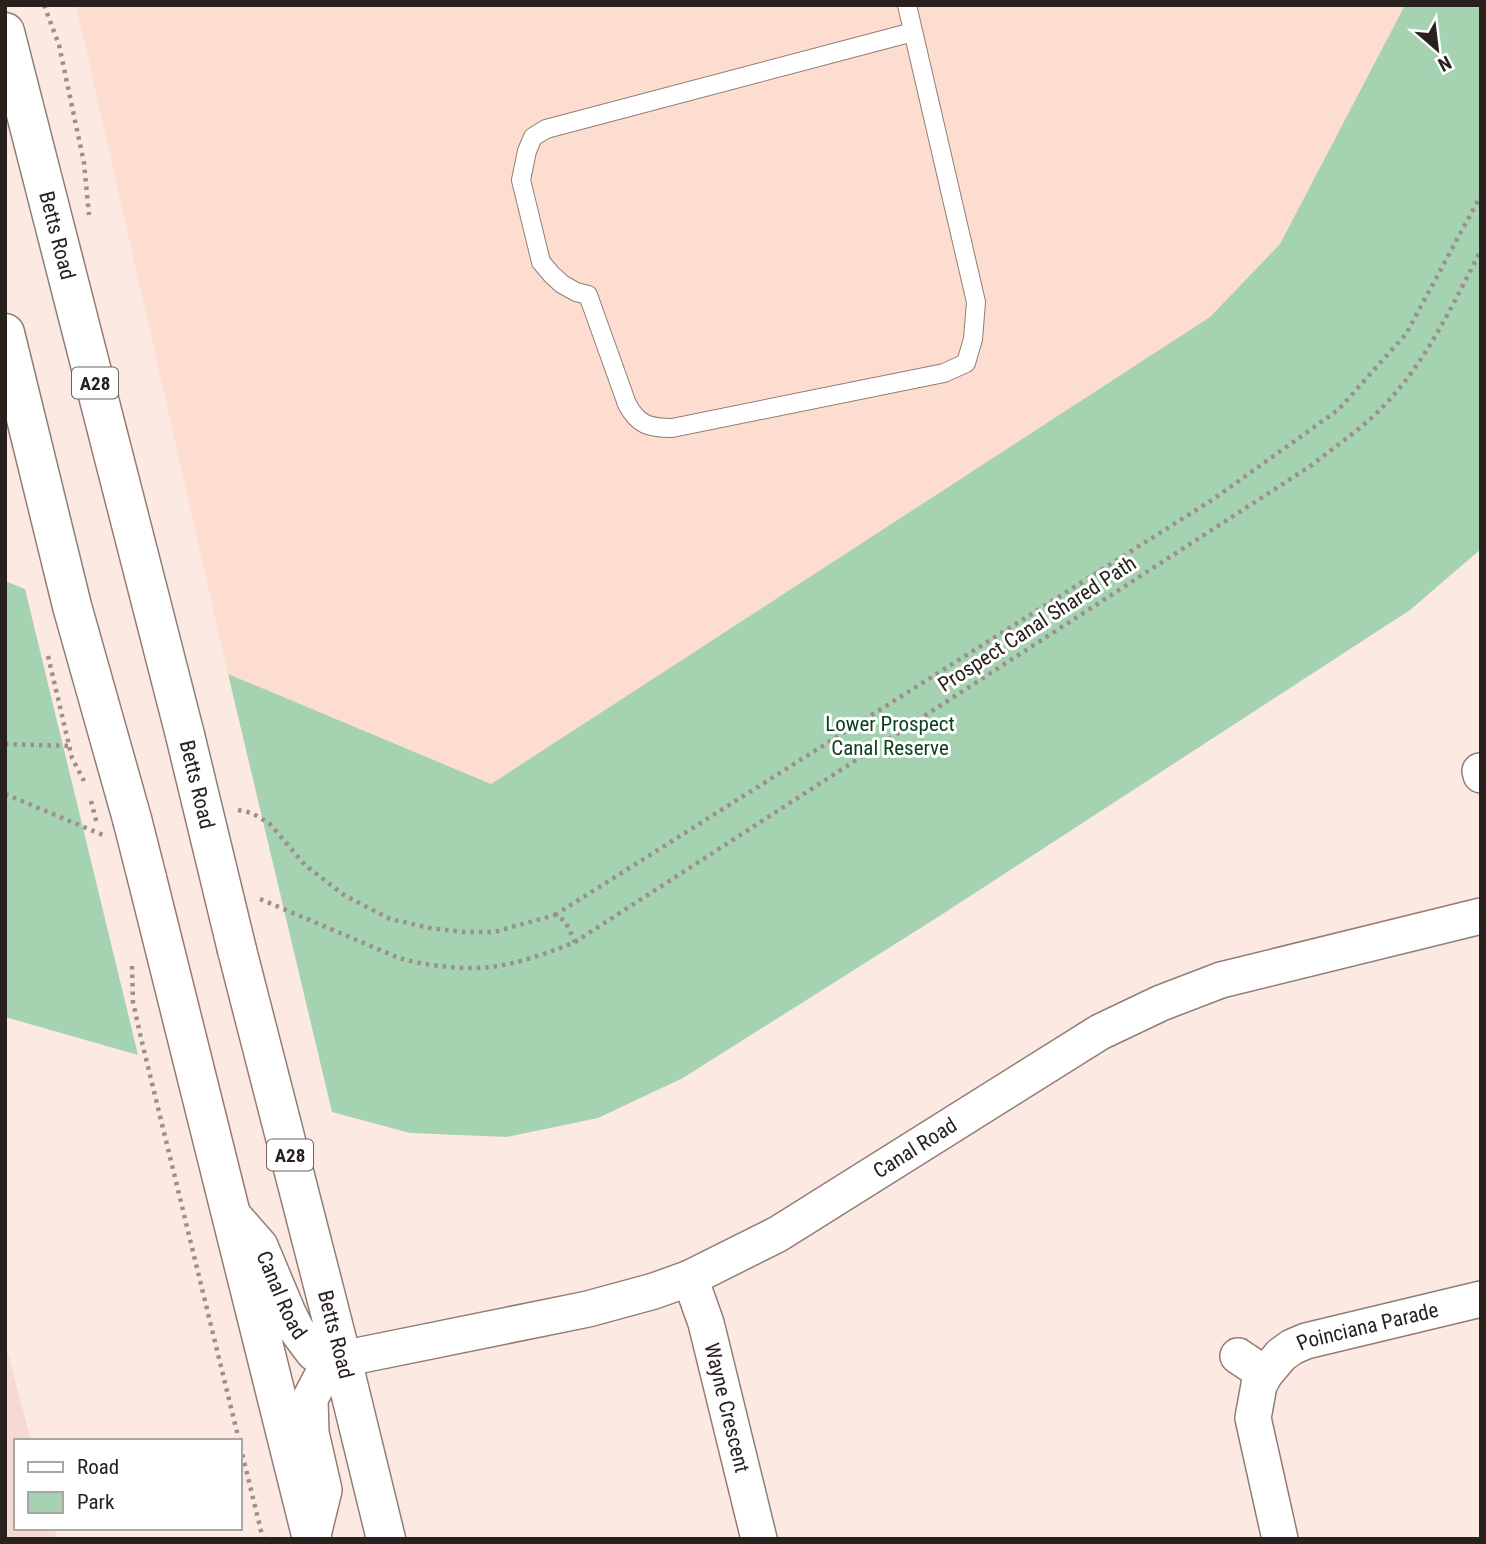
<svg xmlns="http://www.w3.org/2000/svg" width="1486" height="1544" font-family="'Roboto Condensed',sans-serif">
<rect width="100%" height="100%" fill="#fceae2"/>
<path fill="#fcddd0" d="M76 5H1405L1280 244 1210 317 491 784 228 674Z"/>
<path fill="#f4dad3" d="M5 1342 31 1441H16V1528H54L57 1539H5Z"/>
<g fill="#a5d2b0">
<path d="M1405 5H1481V549L1410 610 938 917 683 1078 598 1118 507 1137 410 1133 332 1112 228 674 491 784 1210 317 1280 244Z"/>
<path d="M5 581 25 589 138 1055 5 1017Z"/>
</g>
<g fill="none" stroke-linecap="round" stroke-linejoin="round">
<defs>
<path id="service" d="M907 5 976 302 973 339 966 363 944 373 672 428C649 428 638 425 627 404L588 295 576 292 562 284 552 275 541 262 521 180 527 151 533 137 546 129 913 32"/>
<g id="minor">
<path d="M1480 771 1481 775"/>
<path id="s1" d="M232 1214 260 1246 288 1313 296 1329 307 1344 314 1353 325 1358 342 1359 588 1309 654 1291 690 1278 778 1234 1100 1032 1161 1003 1221 980 1481 916"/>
<path id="s2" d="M690 1278 706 1323 759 1539"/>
<path d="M1238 1356 1265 1374"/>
<path d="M312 1539 324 1490 311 1433 310 1399 321 1378 342 1359"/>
<path id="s3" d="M1280 1539 1253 1418 1259 1385 1265 1374 1281 1355 1292 1347 1306 1341 1481 1299"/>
</g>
<g id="trunk">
<path id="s4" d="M5 32 185 735"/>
<path d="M5 333 72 606 132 819"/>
<path d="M147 878 312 1539"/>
<path id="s5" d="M237 950 342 1359 386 1539"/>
</g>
</defs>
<use href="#service" stroke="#927d75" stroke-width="20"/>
<use href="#minor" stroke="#927d75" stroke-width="38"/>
<use href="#trunk" stroke="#927d75" stroke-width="41"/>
<g stroke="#9d8f89" stroke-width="4.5" stroke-dasharray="3.5 5" stroke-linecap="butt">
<path d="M44 5 59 45 84 163 89 215"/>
<path d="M48 656 72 758 84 781"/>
<path d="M5 744 70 746"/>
<path d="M5 794 103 835"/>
<path d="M238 810 252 813 270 824 305 865 344 895 390 919 430 928 464 932H494L555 915 565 921 575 942"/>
<path d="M260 899 399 958C427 966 462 970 491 967 517 964 551 952 575 942L1309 467C1329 451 1350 437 1369 420 1420 375 1450 310 1481 250"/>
<path d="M555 915 1212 500 1338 410 1406 334 1481 195"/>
<path d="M132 966 133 1002 141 1038 263 1539"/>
</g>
<use href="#service" stroke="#fff" stroke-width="18"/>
<use href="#minor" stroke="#fff" stroke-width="35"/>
<use href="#trunk" stroke="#fff" stroke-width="38"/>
<defs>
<g id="trunk-bridge">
<path id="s6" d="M185 735 237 950"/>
<path d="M132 819 147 878"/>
</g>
</defs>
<use href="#trunk-bridge" stroke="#927d75" stroke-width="41" stroke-linecap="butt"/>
<path stroke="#9d8f89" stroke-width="4.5" stroke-dasharray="3.5 5" stroke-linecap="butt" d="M91 801 97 824"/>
<use href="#trunk-bridge" stroke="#fff" stroke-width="38"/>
</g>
<g text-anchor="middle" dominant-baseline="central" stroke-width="6" stroke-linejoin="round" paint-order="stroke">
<g fill="#fff" stroke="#696461" stroke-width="2">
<rect x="72" y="367.5" width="46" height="31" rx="5"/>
<rect x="267" y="1139.5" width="46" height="31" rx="5"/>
</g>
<g font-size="19" font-weight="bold" fill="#29211d">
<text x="95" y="383">A28</text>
<text x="290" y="1155">A28</text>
</g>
<g font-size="21" fill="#29211d" stroke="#fff">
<text stroke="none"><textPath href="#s4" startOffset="210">Betts Road</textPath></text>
<text transform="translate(1037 624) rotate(-33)">Prospect Canal Shared Path</text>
<text stroke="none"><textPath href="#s6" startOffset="51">Betts Road</textPath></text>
<text stroke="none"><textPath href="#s1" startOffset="810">Canal Road</textPath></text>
<text stroke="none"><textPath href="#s1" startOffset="96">Canal Road</textPath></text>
<text stroke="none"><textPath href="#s3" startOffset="287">Poinciana Parade</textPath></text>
<text stroke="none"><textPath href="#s5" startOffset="397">Betts Road</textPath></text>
<text stroke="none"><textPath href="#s2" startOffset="135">Wayne Crescent</textPath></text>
</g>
<g font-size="21" fill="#0b4121" stroke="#fff">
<text x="890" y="724">Lower Prospect<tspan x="890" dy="24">Canal Reserve</tspan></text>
</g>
</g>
<rect width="1486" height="1544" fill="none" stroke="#29211d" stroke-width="14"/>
<rect x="14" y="1439" width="228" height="91" fill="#ffffff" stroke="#a9a6a5" stroke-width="2"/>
<rect x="28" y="1462" width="35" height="10" fill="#ffffff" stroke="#a9a6a5" stroke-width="2"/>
<text x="77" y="1474" font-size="21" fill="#29211d">Road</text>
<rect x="28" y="1492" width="35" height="21" fill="#a5d2b0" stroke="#a9a6a5" stroke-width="2"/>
<text x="77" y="1509" font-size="21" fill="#29211d">Park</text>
<g transform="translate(1437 49) rotate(152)" stroke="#ffffff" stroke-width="5" paint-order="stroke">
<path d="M0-5L12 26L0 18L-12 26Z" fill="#29211d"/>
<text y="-10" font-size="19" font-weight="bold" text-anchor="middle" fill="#29211d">N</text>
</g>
</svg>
